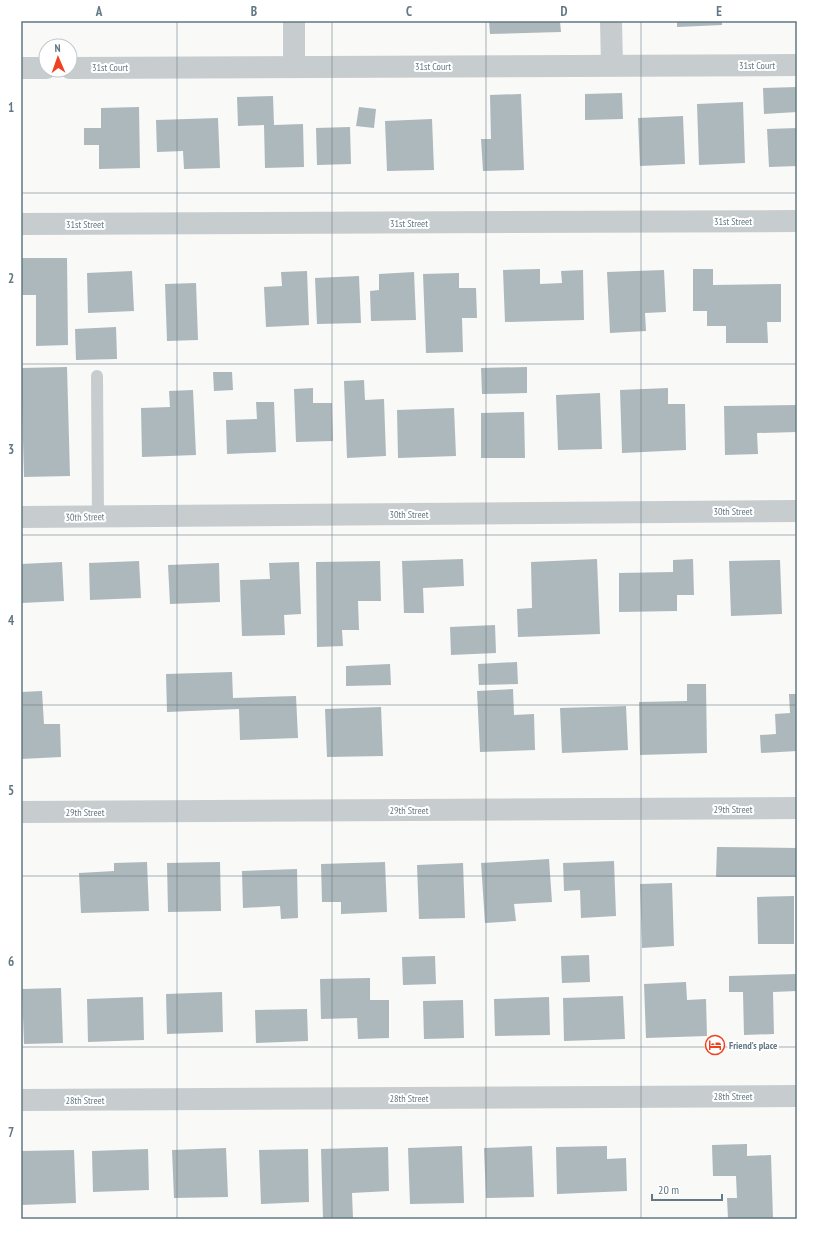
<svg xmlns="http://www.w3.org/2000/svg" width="818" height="1240" font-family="'PT Sans Narrow',sans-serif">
<rect width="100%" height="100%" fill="#f9f9f7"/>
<g fill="#adb8bc">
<path d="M489 21H560L561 32 490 34Z"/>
<path d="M677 21H722V25L677 27Z"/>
<path d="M797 87V112L764 114 763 88Z"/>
<path d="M622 93 623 119 585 120V94Z"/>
<path d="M521 94 524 170 483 171 481 139H491L490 95Z"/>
<path d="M273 96 274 125 303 124 304 167 265 168 264 125 238 126 237 97Z"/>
<path d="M743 102 745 163 699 165 697 104Z"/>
<path d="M139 107 140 168 99 169V145H84V128H101V108Z"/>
<path d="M359 107 376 109 374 128 356 126Z"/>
<path d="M683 116 685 164 640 166 638 118Z"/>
<path d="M218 118 220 168 184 169 183 151 157 152 156 120Z"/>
<path d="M432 119 434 170 387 171 385 121Z"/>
<path d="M350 127 351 164 317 165 316 128Z"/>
<path d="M797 128V166L769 167 767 129Z"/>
<path d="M21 258H67L68 345 36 346V295H21Z"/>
<path d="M540 269V284L562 283 561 271 583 270 584 320 505 322 503 270Z"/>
<path d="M693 269H713V285L781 284V322H767L768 343H726V326H707V311H693Z"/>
<path d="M664 270 666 312 645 313 646 331 610 333 607 272Z"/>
<path d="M132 271 134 311 88 313 87 273Z"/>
<path d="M307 271 309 325 266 327 264 287 282 286 281 272Z"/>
<path d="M414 272 416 320 371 321 370 291 379 290V274Z"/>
<path d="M459 273V288H476L477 318H462L463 352 426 353 423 274Z"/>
<path d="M359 276 361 323 317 324 315 278Z"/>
<path d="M196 283 198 340 167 341 165 284Z"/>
<path d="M116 327 117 359 76 360 75 329Z"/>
<path d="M67 367 70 476 24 477 21 368Z"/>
<path d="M527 367V393L482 394 481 368Z"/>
<path d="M213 372H232L233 390 214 391Z"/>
<path d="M364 380 365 400 384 399 386 456 347 458 344 381Z"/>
<path d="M313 388V403H332L333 441 296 442 294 389Z"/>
<path d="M668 388V404H685L686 450 622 453 620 390Z"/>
<path d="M193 390 196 455 142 457 141 408 170 407 169 391Z"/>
<path d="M600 393 602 449 558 450 556 395Z"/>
<path d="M256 402H274L276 452 227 454 226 420 257 419Z"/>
<path d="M797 405V432L757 433 758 454 725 455 724 406Z"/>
<path d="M454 408 456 456 398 458 397 410Z"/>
<path d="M524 412 525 458H481V413Z"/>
<path d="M463 559 464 586 423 588 424 613H404L402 561Z"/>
<path d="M597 559 600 634 518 637 517 609 532 608 531 562Z"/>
<path d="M693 559 694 595H677V611L619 612V573L673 572V560Z"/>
<path d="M780 560 782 614 731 616 729 561Z"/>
<path d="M139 561 141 598 90 600 89 563Z"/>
<path d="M380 561 381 601H358L359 630H342L343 646 317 647 316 562Z"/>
<path d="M62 562 64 601 21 603V564Z"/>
<path d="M299 562 301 614 284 615 285 635 242 636 240 580 270 579 269 563Z"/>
<path d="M219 563 220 602 170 604 168 565Z"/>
<path d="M495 625 496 653 451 655 450 627Z"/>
<path d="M517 662 518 684 479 685 478 664Z"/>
<path d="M390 664 391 685 346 686V666Z"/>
<path d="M232 672 233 698 296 696 298 738 240 740 239 709 167 712 166 674Z"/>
<path d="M687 684H706L707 753 640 755 639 702 687 701Z"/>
<path d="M513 689 514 715 534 714 535 750 480 752 477 691Z"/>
<path d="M42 691 44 724H60L61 757 21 759V692Z"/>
<path d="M789 694H797V751L761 753 760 735 776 734 775 714 790 713Z"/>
<path d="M626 706 628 750 562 753 560 708Z"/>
<path d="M381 707 383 756 327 757 325 709Z"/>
<path d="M717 847 797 848V877H716Z"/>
<path d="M549 859 552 902 514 904 516 921 485 923 481 863Z"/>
<path d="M614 861 616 916 581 918 580 890 564 891 563 863Z"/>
<path d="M147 862 149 911 81 913 79 873 114 871V863Z"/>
<path d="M220 862 221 911 168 912 167 863Z"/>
<path d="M385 862 387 912 341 914V902H322L321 864Z"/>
<path d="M463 863 465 918 419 919 417 865Z"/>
<path d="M297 869 298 918 281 919 280 906 243 908 242 871Z"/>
<path d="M672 883 674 946 642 948 640 884Z"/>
<path d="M794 896V944H758L757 897Z"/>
<path d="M589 955 590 982 562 983 561 956Z"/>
<path d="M435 956 436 984 403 985 402 957Z"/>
<path d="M797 974V991L773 992 774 1034 744 1035 743 992H729V976Z"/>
<path d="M370 978V1000H389V1038L358 1039 357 1018 321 1019 320 979Z"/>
<path d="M686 982 687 1000 706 999 707 1036 646 1038 644 984Z"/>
<path d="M61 988 63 1043 24 1044 22 989Z"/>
<path d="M222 992 223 1032 167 1034 166 994Z"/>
<path d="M623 996 625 1039 564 1041 563 998Z"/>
<path d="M143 997 144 1040 88 1042 87 999Z"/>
<path d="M549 997 550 1035 495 1036 494 999Z"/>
<path d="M463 1000 464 1038 424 1039 423 1001Z"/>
<path d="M307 1009 308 1041 256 1043 255 1010Z"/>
<path d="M747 1144V1156L771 1155 773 1219H728L727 1198H737L736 1176H713L712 1145Z"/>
<path d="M462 1146 464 1203 410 1204 408 1148Z"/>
<path d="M532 1146 534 1197 486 1198 484 1148Z"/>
<path d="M607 1146V1159L626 1158 627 1191 557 1194 556 1147Z"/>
<path d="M388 1147 389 1191 352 1193 353 1218 323 1219 321 1149Z"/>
<path d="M226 1148 228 1197 174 1198 172 1150Z"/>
<path d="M148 1149 149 1190 93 1192 92 1151Z"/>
<path d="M308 1149 309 1202 261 1204 259 1150Z"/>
<path d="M74 1150 76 1203 21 1205V1151Z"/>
</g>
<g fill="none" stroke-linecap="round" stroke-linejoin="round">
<path stroke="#c7cccf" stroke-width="12" d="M97 376 98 517"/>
<g stroke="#c7cccf" stroke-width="22">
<path d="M294 21V67"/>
<path d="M611 21 612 65"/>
<path d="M21 68H46"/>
<path d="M70 68 797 65"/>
<path d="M21 224 797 221"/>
<path d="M21 517 797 511"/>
<path d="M21 812 797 808"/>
<path d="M21 1100 797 1096"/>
</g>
</g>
<path fill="none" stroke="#627884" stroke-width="1" stroke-opacity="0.55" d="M177 21V1219M332 21V1219M486 21V1219M641 21V1219M21 193H797M21 364H797M21 535H797M21 705H797M21 876H797M21 1047H797"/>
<defs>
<symbol id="hotel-ring" viewBox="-11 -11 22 22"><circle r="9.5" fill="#fff" stroke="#f1401f" stroke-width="1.5"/><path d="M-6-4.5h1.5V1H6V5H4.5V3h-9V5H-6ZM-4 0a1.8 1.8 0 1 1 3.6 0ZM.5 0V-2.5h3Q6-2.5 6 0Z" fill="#f1401f"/></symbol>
</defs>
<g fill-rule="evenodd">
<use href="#hotel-ring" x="704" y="1034" width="22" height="22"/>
</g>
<g text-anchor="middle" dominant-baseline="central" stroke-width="4" stroke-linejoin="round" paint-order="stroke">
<g font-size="10" fill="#627884" stroke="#fff">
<text x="757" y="65">31st Court</text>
<text x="433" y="66">31st Court</text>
<text x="110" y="67">31st Court</text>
<text x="733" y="221">31st Street</text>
<text x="409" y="223">31st Street</text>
<text x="85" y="224">31st Street</text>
<text x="733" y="511">30th Street</text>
<text x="409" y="514">30th Street</text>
<text transform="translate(85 517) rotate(-1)">30th Street</text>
<text x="733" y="809">29th Street</text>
<text x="409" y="810">29th Street</text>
<text x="85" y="812">29th Street</text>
<text x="733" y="1096">28th Street</text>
<text x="409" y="1098">28th Street</text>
<text x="85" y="1100">28th Street</text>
</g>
<g font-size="10" font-weight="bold" fill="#627884" stroke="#fff" text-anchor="start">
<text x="729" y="1045">Friend's place</text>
</g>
</g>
<rect width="818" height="1240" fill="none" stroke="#ffffff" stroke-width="44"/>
<g transform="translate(58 58) rotate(358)"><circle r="19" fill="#ffffff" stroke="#c0c9ce"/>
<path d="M0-3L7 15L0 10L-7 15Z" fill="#f1401f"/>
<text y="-6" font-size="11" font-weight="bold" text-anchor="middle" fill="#627884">N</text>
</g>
<path d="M652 1194v6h70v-6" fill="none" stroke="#627884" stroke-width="2"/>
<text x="658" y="1194" font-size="12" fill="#627884" stroke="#ffffff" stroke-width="3" paint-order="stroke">20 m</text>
<rect x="22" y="22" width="774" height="1196" fill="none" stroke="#627884" stroke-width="1.5"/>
<g font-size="13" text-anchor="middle" font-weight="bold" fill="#627884">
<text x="99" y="16">A</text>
<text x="254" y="16">B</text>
<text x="409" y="16">C</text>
<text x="564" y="16">D</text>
<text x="719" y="16">E</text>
<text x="11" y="112">1</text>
<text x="11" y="283">2</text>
<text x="11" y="454">3</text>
<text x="11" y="625">4</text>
<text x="11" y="795">5</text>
<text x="11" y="966">6</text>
<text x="11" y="1137">7</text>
</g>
</svg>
